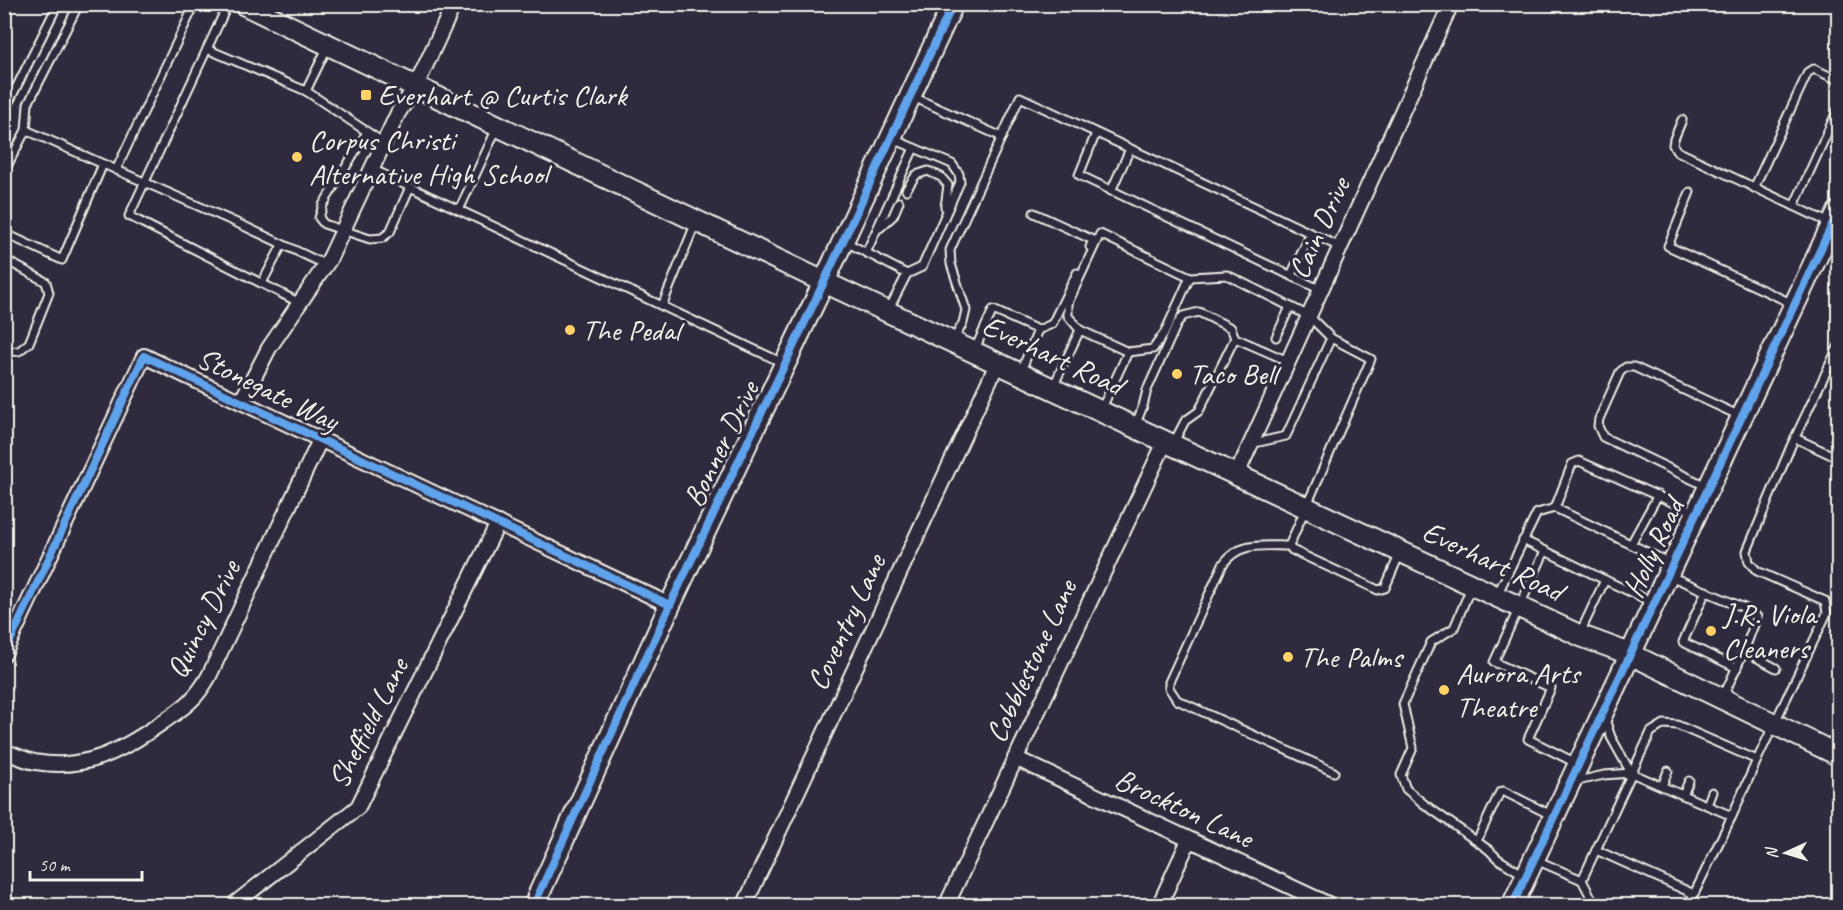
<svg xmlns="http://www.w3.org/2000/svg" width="1843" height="910" font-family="Caveat,sans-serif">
<rect width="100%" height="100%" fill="#2f2a3d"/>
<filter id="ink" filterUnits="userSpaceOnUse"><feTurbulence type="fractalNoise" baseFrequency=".0167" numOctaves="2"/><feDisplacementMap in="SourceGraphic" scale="12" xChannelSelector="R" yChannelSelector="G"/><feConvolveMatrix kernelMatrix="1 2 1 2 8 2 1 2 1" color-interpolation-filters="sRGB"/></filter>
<g filter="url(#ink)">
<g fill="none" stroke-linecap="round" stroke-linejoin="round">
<defs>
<g id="lane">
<path d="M228 4 207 49 306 91 384 143"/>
<path d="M207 49 129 216 300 303"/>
<path d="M306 91 327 48"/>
<path d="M911 96 1002 137"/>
<path d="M4 112 58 4"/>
<path d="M1682 120 1674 139 1673 145 1677 151 1830 223"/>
<path d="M26 130 28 104 79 4"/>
<path d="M367 132 323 205 319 218 324 224 370 239 382 238 390 232 410 187"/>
<path d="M1096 133 1079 175 1321 290"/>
<path d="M372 169 783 363"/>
<path d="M116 170 195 4"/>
<path d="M4 172 26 130 246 227 326 265"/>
<path d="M1754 188 1808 72 1814 69 1838 80"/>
<path d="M906 190 916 175 928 171 941 177 948 185 945 207"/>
<path d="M1111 191 1130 149"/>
<path d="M1690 192 1668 246 1793 304"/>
<path d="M1794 206 1838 109"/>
<path d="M459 210 497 128"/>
<path d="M1034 213 1093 240 1090 247"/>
<path d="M880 228 893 216 899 202"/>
<path d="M4 233 62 260 103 164"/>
<path d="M846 242 907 274"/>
<path d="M866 253 914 148"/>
<path d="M4 259 46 282 49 293 29 343 19 351 4 352"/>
<path d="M1291 275 1311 233"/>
<path d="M1190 277 1227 275 1309 316 1331 338 1371 359 1289 546 1292 550 1378 590 1385 588 1400 553"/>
<path d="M262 283 282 245"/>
<path d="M662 306 696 222"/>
<path d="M888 311 907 274 922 267 960 182 959 174 952 164 893 139"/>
<path d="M1038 330 1052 324 1077 273"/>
<path d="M1080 330 1068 316V303L1100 234 1190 277 1165 332 1153 349 1128 352"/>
<path d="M1276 337 1290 307"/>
<path d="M953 341 963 323 966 310 951 264 950 250 1020 97 1340 247"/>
<path d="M974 351 993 310 1038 330 1021 371"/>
<path d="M1053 387 1080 330 1128 352 1101 410"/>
<path d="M1135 426 1143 406 1147 390 1177 324 1183 316 1199 312 1231 328 1235 338"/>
<path d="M1795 438 1838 458"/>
<path d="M1173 444 1185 421 1199 411 1235 338 1288 361"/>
<path d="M1250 444 1286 436 1331 338"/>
<path d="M1708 487 1603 437 1598 426 1599 419 1620 372 1626 367H1634L1740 416"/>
<path d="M1555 508 1572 464 1579 461 1694 512"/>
<path d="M1523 540 1605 580 1580 633"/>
<path d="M1631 544 1658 495"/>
<path d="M1289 546C1263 546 1240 541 1223 564L1169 682V688L1177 700 1334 772"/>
<path d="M1545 551 1494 662 1551 688 1528 739 1576 763"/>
<path d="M1670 576 1749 610 1757 617 1744 651 1723 697"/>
<path d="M1605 580 1652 602"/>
<path d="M1471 587 1454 628 1431 642 1403 704 1413 748 1401 775 1406 789 1424 804 1489 850 1498 859 1524 875"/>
<path d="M1706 591 1683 642 1737 668"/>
<path d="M1497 595 1537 513 1555 508 1670 563"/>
<path d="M1744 651 1776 668"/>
<path d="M1605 719 1611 737 1631 773"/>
<path d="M1573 782 1604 775 1631 773 1732 816 1757 760"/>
<path d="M1662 786 1668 771"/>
<path d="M1683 795 1689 781"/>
<path d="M1707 805 1712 792"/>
<path d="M1477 841 1500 792 1503 791 1551 815"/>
<path d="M1596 850 1694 894 1689 906"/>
<path d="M1536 860 1582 880 1651 732 1664 724 1677 725 1757 760 1827 613 1825 601 1757 571 1749 562 1747 551 1791 446 1838 347"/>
<path d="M1582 880 1592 899 1606 906"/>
<path d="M1694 894 1732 816"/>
</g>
<g id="street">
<path d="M241 402 269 348 329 260 398 113 416 86 454 4"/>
<path d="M1237 474 1451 4"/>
<path d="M4 654 144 356 670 605"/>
<path d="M4 751C14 755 25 760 35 762 85 771 121 751 160 724 183 708 195 701 209 676L320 440"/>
<path d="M1015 758 1332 906"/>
<path d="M232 906 358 807 498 523"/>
<path d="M744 906 998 362"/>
<path d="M946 906 1166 440"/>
<path d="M1159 906 1189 840"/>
</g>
<g id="secondary">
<path d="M243 4 824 282 1581 636 1630 654 1838 755"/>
<path d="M535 906 538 896 670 605 824 282 953 4"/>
<path d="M1512 906 1838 212"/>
</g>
</defs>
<use href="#lane" stroke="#f4f1e8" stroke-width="11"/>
<use href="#street" stroke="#f4f1e8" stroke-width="18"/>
<use href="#secondary" stroke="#f4f1e8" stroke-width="24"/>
<use href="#lane" stroke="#2f2a3d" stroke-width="7"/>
<use href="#street" stroke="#2f2a3d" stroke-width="14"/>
<use href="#secondary" stroke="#2f2a3d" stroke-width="20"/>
<defs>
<g id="cycleway">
<path d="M4 654 144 356 670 605"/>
<path d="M535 906 538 896 670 605 824 282 953 4"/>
<path d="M1512 906 1838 212"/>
</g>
</defs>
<use href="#cycleway" stroke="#2f2a3d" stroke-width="11"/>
<use href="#cycleway" stroke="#60a3ed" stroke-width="8"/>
</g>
</g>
<g fill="#ffd166" stroke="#2f2a3d" stroke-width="2">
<rect x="360" y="89" width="12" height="12" rx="3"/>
<circle cx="297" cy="157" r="6"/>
<circle cx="570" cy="330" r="6"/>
<circle cx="1177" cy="374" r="6"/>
<circle cx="1711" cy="631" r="6"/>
<circle cx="1288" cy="657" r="6"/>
<circle cx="1444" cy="690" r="6"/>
</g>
<g text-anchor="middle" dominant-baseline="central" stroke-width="6" stroke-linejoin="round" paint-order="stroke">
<g font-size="30" fill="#f4f1e8" stroke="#2f2a3d" text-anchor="start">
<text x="378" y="95">Everhart @ Curtis Clark</text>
<text x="309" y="140">Corpus Christi<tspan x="309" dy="34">Alternative High School</tspan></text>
<text x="582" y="330">The Pedal</text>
<text x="1189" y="374">Taco Bell</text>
<text x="1723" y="614">J.R. Viola<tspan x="1723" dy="34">Cleaners</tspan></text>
<text x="1300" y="657">The Palms</text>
<text x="1456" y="673">Aurora Arts<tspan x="1456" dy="34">Theatre</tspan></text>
</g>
<g font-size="30" fill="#f4f1e8" stroke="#2f2a3d">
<text transform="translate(1319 228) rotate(-65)">Cain Drive</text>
<text transform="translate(1053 355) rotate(25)">Everhart Road</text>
<text transform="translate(268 389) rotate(26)">Stonegate Way</text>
<text transform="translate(721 444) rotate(-64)">Bonner Drive</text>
<text transform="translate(1653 548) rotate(-65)">Holly Road</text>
<text transform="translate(1493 561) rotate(25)">Everhart Road</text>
<text transform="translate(203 619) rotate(-63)">Quincy Drive</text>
<text transform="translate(846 622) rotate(-65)">Coventry Lane</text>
<text transform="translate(1031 661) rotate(-65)">Cobblestone Lane</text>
<text transform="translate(368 723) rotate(-63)">Sheffield Lane</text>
<text transform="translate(1184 808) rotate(25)">Brockton Lane</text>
</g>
</g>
<rect width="1843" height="910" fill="none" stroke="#2f2a3d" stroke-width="24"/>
<rect x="12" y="12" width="1819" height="886" fill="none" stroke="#f4f1e8" stroke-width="2" filter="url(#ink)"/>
<g transform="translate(1786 853) rotate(266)" stroke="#2f2a3d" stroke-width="4.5" paint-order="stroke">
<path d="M0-4.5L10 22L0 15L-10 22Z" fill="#f4f1e8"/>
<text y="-9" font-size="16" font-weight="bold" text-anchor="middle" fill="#f4f1e8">N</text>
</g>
<path d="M30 871v9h112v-9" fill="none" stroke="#f4f1e8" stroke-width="3"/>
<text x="39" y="871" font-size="18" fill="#f4f1e8" stroke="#2f2a3d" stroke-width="4.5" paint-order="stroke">50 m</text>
</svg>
